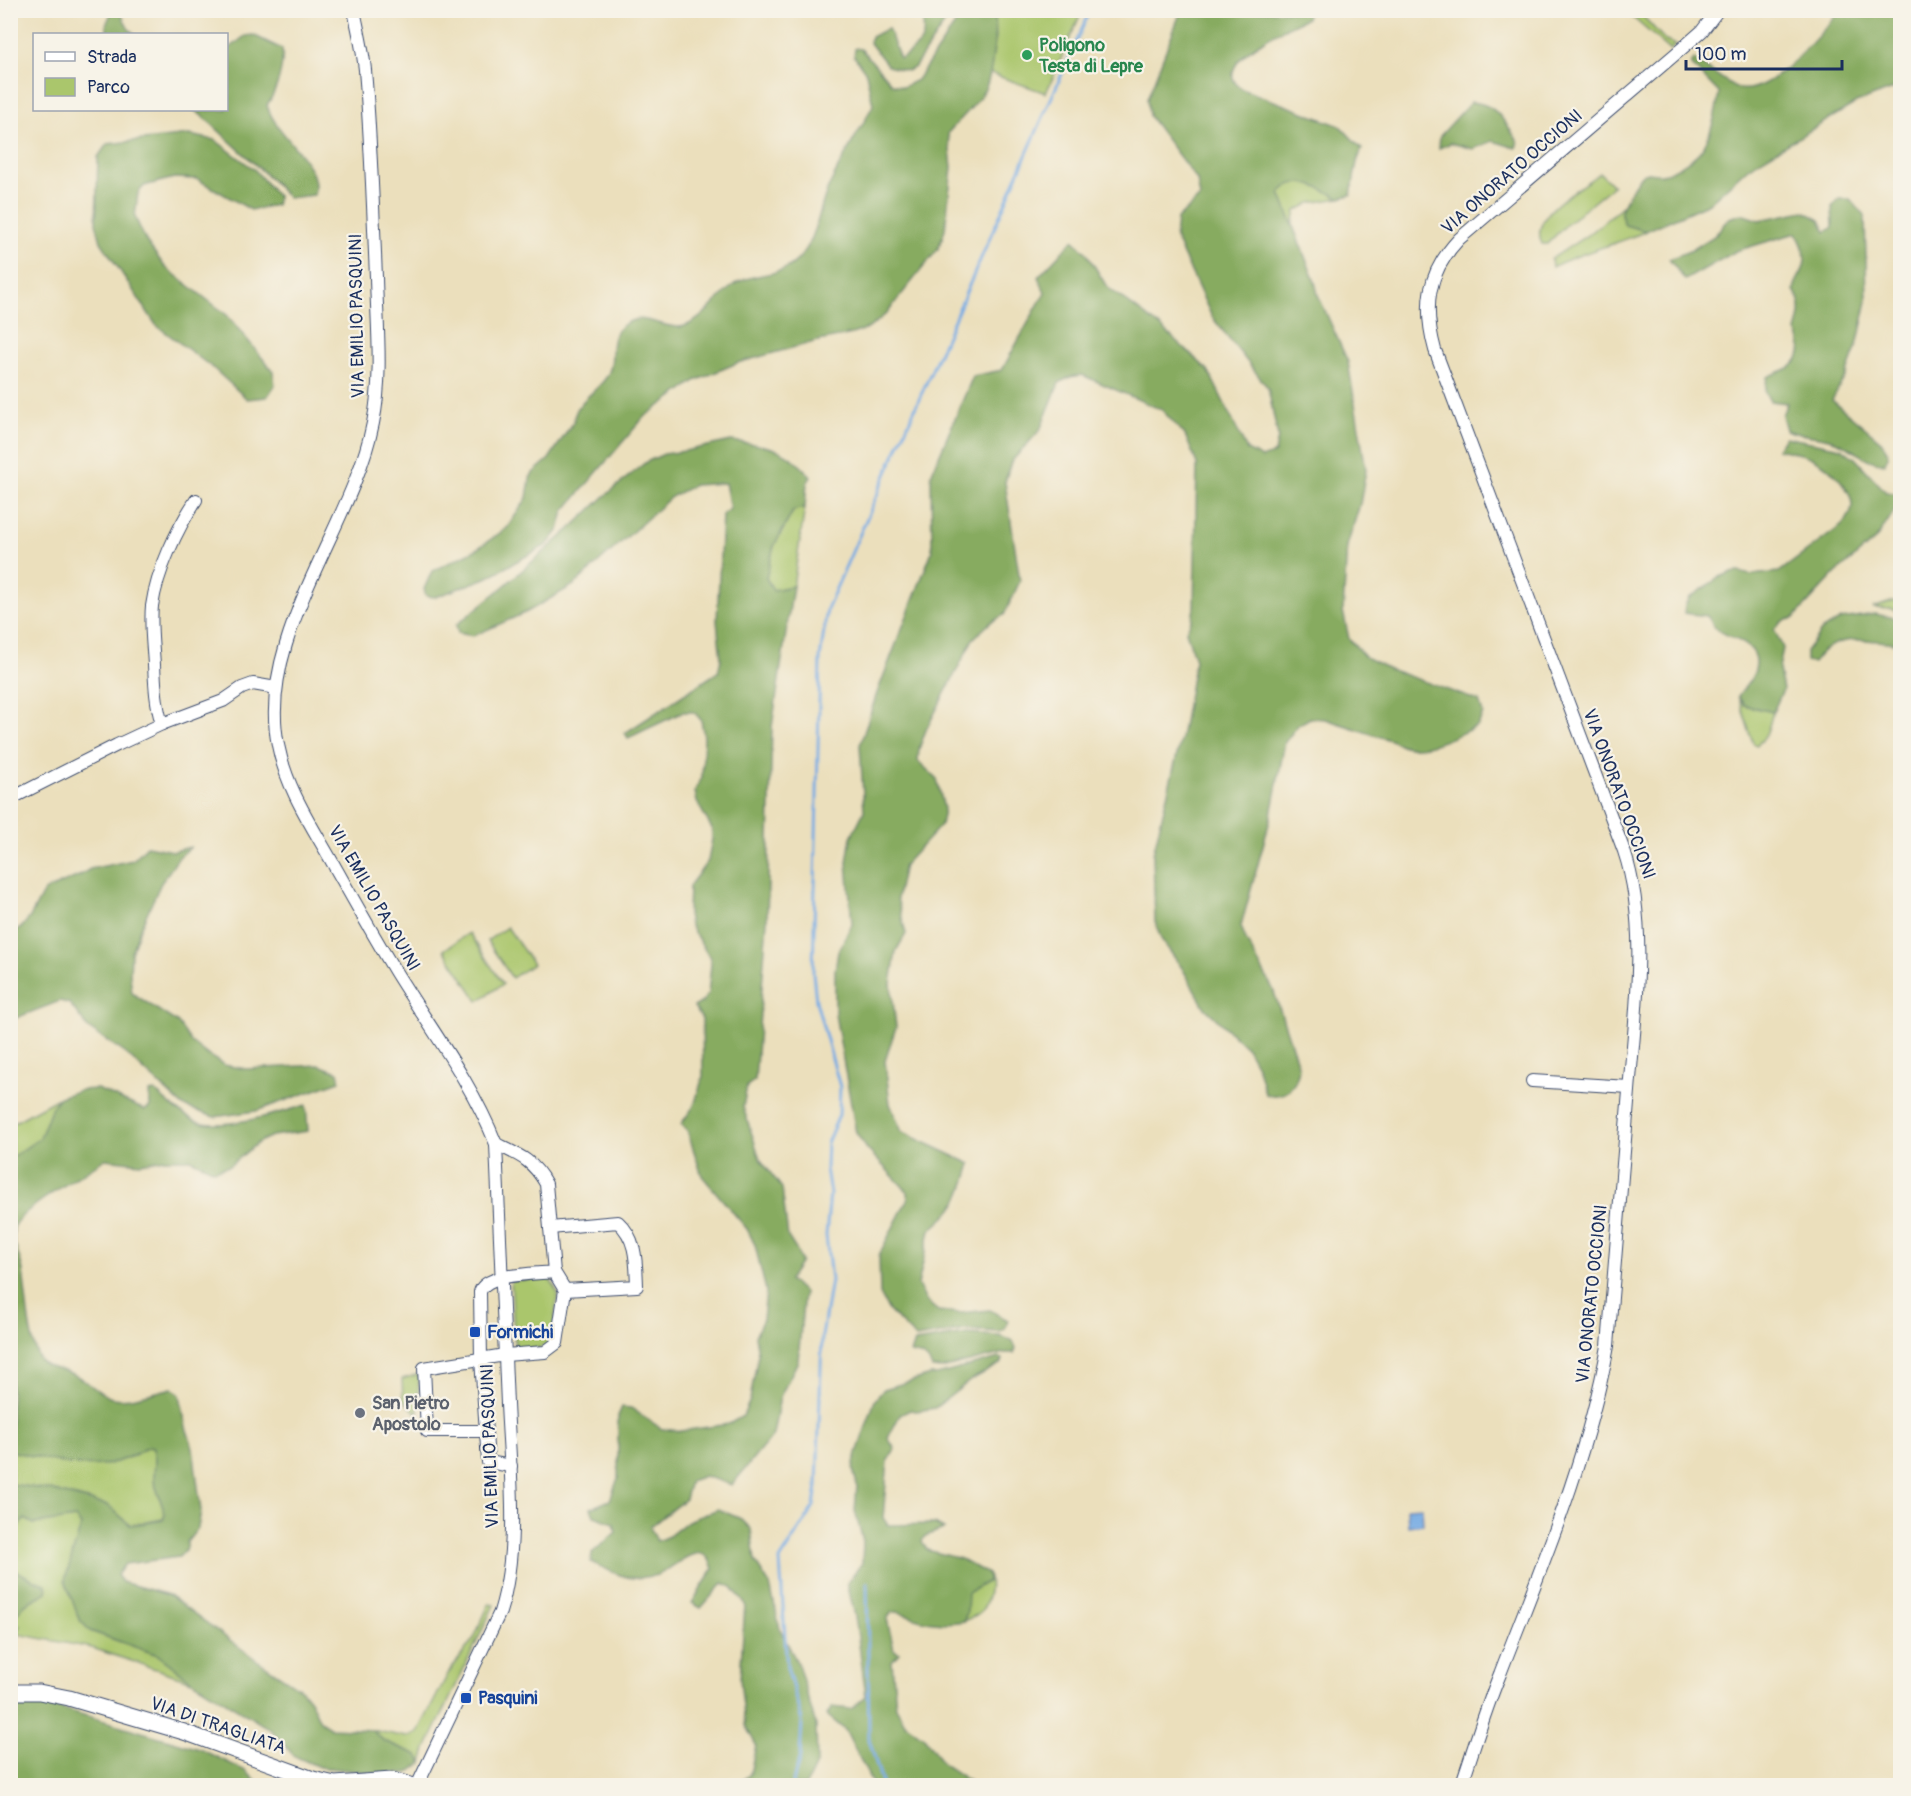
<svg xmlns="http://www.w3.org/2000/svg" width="1911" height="1796" font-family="Pangolin,sans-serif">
<rect width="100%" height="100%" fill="#f7f3e8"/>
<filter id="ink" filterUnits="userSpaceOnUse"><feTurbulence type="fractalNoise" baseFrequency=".0167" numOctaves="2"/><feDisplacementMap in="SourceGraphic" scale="12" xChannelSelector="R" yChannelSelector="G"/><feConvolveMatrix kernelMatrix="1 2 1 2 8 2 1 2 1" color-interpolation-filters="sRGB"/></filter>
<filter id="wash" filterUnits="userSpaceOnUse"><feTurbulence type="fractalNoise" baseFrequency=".008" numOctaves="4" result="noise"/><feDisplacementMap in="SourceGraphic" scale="24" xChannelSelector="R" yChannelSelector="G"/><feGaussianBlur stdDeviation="1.35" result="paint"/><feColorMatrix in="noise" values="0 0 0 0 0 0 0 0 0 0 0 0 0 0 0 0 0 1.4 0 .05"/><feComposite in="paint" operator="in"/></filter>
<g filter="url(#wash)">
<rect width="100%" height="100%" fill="#ebdfbc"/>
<g fill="#aac66c" stroke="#627a65" stroke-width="1.5">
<path d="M995 11H1082L1046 93 989 73 996 38Z"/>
<path d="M1622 11H1638L1666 41 1676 45 1670 50 1631 16Z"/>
<path d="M1600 173 1613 186 1568 223 1547 244H1542C1528 215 1580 188 1600 173Z"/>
<path d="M1297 181 1320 188 1340 198 1310 203 1296 211 1292 227 1280 193 1286 185Z"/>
<path d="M1622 206 1621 215 1625 225 1646 231C1615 245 1582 252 1552 267L1551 259 1592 232Z"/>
<path d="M805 507 793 586 773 590 766 578 774 546 794 510Z"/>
<path d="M1900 601V613L1891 609 1872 608 1891 602Z"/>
<path d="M1738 696 1744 705 1773 712C1769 724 1768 739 1756 745L1753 743Z"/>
<path d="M507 927 533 964 512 978 487 941Z"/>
<path d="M469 933 503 984 478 1001 444 950Z"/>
<path d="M60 1097 52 1107 40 1138 11 1158V1124Z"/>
<path d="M549 1278 558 1293 552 1338C545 1351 529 1349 515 1351L511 1281Z"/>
<path d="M419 1374 418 1414 403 1400 402 1379Z"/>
<path d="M148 1447 153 1448 155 1459 154 1481 165 1514 163 1519 130 1525 109 1506 50 1490 11 1484V1451L70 1464 131 1457Z"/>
<path d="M75 1518 81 1525 90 1631 158 1655 192 1681 92 1648 17 1634 19 1626 12 1619 25 1604 47 1592 46 1585 11 1569V1533L25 1519 34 1524Z"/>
<path d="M988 1574C992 1584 988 1603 981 1611 977 1616 970 1618 964 1621L967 1611V1593L988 1581Z"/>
<path d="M489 1604 494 1605 426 1749 422 1763 418 1755 384 1741 372 1730 407 1737 418 1732 448 1674 474 1638Z"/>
</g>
<g fill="#87ab60" stroke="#516d5f" stroke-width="1.5">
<path d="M112 11H120L128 28 135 34H108L106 25Z"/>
<path d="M922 11H953L914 68 907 71 888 66 870 43 871 37 888 28 900 59C926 41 925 42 922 11Z"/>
<path d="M964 11H995C995 31 994 78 982 94 973 108 959 120 948 133L952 167 945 230 938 249 886 314 869 328 852 334 814 342 737 363 695 381 644 417 564 511 559 530 547 545 486 578 436 597 426 596 424 589 432 571 475 550 507 528 527 498 530 478 533 473 549 459 574 421C574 403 595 393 605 379 619 361 604 341 622 326 641 310 657 327 678 327 699 327 719 295 735 284 756 271 783 279 801 256 816 239 818 214 826 193 839 163 858 134 873 105L866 73 854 56 855 48 861 49 892 84 903 87 917 80Z"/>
<path d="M1181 11H1307V18C1289 26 1228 54 1233 78 1234 83 1238 86 1242 89L1340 126 1362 149 1357 162 1351 195 1340 198C1320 189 1296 172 1280 193L1315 282 1318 295 1348 362 1366 470 1360 504 1347 546 1343 611 1349 639 1365 657 1389 669 1479 701 1483 713 1478 726C1453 736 1419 758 1393 741L1325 719 1310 718 1298 725 1285 742 1270 820 1241 926 1246 940 1273 989 1299 1068C1297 1087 1285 1099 1265 1094L1258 1068 1247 1048 1205 1008 1182 968 1161 939 1155 922 1153 854 1181 738 1195 660 1186 631 1192 619 1194 608 1197 464 1185 435 1162 410 1082 375 1070 377 1059 383 1040 430 1011 462 1005 482 1020 581 1004 615 991 622 973 639 926 730 919 749 918 761 937 779 944 809 941 825 904 865 897 898 906 934 896 951 891 984 896 1027 885 1061 890 1104 902 1132 971 1164C961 1197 958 1208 930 1230L918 1285 926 1301 938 1311 960 1313 990 1310 1008 1320 1005 1329 1000 1332 965 1330 916 1338 889 1311 880 1294 879 1255 908 1198V1192L867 1149 856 1133 835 1014V970L838 952 852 924 847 862 851 837 864 811 860 745 877 693 932 551 931 475 973 376 1002 370 1045 292 1038 277 1073 240 1086 252 1107 287 1161 327 1208 370 1247 450 1262 458 1275 453 1278 437 1268 388 1212 317 1175 237 1177 219 1200 197 1197 180 1149 116 1147 99Z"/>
<path d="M1840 11H1900V88L1893 89 1856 103 1749 167 1709 203 1646 231 1625 225C1623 221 1621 217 1621 212 1621 207 1639 175 1644 173 1649 172 1656 175 1662 174 1673 172 1694 159 1701 150 1712 135 1716 111 1719 93L1691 64 1694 59C1703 65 1732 87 1740 89 1774 94 1820 33 1840 11Z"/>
<path d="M253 35 282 49C284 66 277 91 267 105 275 136 323 163 314 195L288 198C267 173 242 153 219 131 210 123 204 116 194 110H226L227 50 245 36Z"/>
<path d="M1471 102C1498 104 1503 121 1518 141L1516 148 1493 141 1473 149 1451 143 1439 148 1440 136Z"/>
<path d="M189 135 215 140 255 170 278 197 276 205 251 210 197 179 174 178 144 186 138 193 135 217 146 241 165 267 227 315 273 371 275 385 267 397 247 399 214 369 156 325 101 242 96 223 98 157 107 144Z"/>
<path d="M1839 199H1850L1865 216 1867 301 1857 346 1846 375 1832 400 1881 441 1889 454 1885 463C1867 464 1854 449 1838 442 1822 435 1803 437 1786 430L1782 415 1787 403 1770 401 1765 392 1767 377C1775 373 1788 370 1794 364 1803 355 1802 341 1796 331 1801 315 1803 304 1794 290 1795 280 1802 275 1804 266 1807 254 1802 242 1796 233L1736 251 1685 280 1669 259 1692 250 1714 236 1729 218 1741 214 1759 220 1804 211 1820 220 1826 232 1833 227 1832 207Z"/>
<path d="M1785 437 1841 448 1855 458 1886 492 1900 494V502L1877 538 1836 573 1794 618 1783 621 1774 629 1783 648 1779 669 1783 690 1773 712 1744 705 1738 696C1743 689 1751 681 1754 673 1765 643 1730 640 1715 628 1712 625 1710 619 1707 616L1684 613 1685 605 1689 598 1720 577 1730 573 1739 572 1751 575 1779 572 1845 523C1848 517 1852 512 1852 505 1852 488 1829 466 1814 459 1803 453 1789 451 1777 449Z"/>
<path d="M731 441C768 446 786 446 811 477L807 483 805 507 793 511 774 546 766 578 773 590 793 586 772 727 767 921 755 1080 747 1086 743 1107 760 1159 782 1188 788 1237 797 1251 801 1262 789 1280 804 1292 798 1361 780 1397 773 1435 732 1485 704 1476 690 1481 685 1499 650 1527 657 1541 669 1536 688 1521 718 1509 741 1519 751 1529 755 1561 770 1585 780 1629 798 1664 816 1725 817 1762 806 1785H737L750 1774 756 1745 745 1725 740 1679 745 1604 732 1587 723 1583 701 1608 692 1603 713 1569C703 1534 675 1568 658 1575 653 1576 645 1577 639 1578 623 1579 606 1569 591 1562L592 1553 616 1532 614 1523 594 1516 591 1508 610 1500 618 1478V1416L622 1407 631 1408 662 1429 681 1431 729 1424 743 1416 750 1400 758 1354 755 1336 763 1319 766 1291 755 1245 747 1229 702 1176 687 1130 681 1124 694 1106 703 1076 702 1019 694 1007 702 1002 708 994 711 964 710 958 690 926 688 914 689 886 708 861 712 839V829L697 802 695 791 702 777 704 737 701 720 694 712H683L628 738 625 733 718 672 721 659 717 621 722 515 730 509 725 483 694 485 671 497 574 585 527 612 473 636 458 633 456 625 497 592 570 529 605 496 646 462 664 454 685 451Z"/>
<path d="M1875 614 1900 619V644C1880 641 1844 635 1826 649 1821 652 1817 658 1813 663L1806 661V651L1822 630 1841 619Z"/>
<path d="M147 846 173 851 191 847 179 857 161 883 139 931 131 953 130 975 132 993 178 1023 191 1042 209 1056 224 1065 246 1069 319 1065 338 1072 340 1081 256 1111 214 1117 183 1106 125 1053 88 1028 70 1004 60 1001 11 1020V931L21 928 30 917 44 891 79 876 90 869 133 860Z"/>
<path d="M97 1089 145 1110 150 1107 149 1092 155 1091C167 1102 180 1114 196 1121 221 1131 280 1113 306 1105L308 1131 272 1136 259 1142 229 1166 214 1170 190 1159H165L140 1163 105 1159C86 1172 26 1207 16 1223 8 1237 21 1257 23 1271 26 1291 29 1347 41 1361 48 1369 61 1369 70 1373 85 1378 95 1391 109 1397 124 1403 156 1392 172 1388L180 1395 186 1427 193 1448 201 1511 198 1528 187 1542V1548L179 1557 125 1564 117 1575 122 1582 169 1595 258 1661 302 1690 310 1700 320 1721 331 1728 372 1730 384 1741 418 1755 422 1763 408 1773H375L319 1767 294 1756 271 1730 192 1681 158 1655 90 1631 79 1619 65 1580 81 1525 75 1518 34 1524 25 1519 11 1533V1484L50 1490 109 1506 130 1525 163 1520 165 1514 154 1481 155 1459 153 1448 148 1447C136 1454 123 1461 109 1464 77 1470 42 1458 11 1451V1158L40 1138 52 1107 60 1097 80 1090Z"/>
<path d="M966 1334 1000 1336 1013 1341 1016 1348 1014 1353H1004L941 1369 932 1368C928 1357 922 1355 911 1353L915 1342Z"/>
<path d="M999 1358 1003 1359 1002 1363 971 1380 935 1408 917 1411 910 1410 900 1415 888 1438 895 1449 888 1460 883 1518 888 1525 935 1524 944 1529 925 1536 922 1541 927 1550 961 1559 988 1574V1581L968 1593 967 1611 964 1621C949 1624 930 1623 915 1618 907 1615 901 1611 892 1612L887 1619 894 1650 899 1653 892 1661 896 1707 905 1723 925 1738 943 1764 975 1785H873L846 1731 827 1715 832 1707 851 1709 866 1696 855 1616 847 1583 862 1563 863 1541 855 1511 857 1485 853 1469 855 1459 875 1400 884 1389 931 1375H937Z"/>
<path d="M11 1569 46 1585 47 1592 25 1604 12 1619 20 1626 17 1634H11Z"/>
<path d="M11 1702 46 1704 200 1749 246 1771 260 1785H186L169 1780 119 1786 11 1785Z"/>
</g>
<path fill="#75aae3" stroke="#486ca0" stroke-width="1.5" d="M1422 1507 1423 1524 1408 1526 1407 1508Z"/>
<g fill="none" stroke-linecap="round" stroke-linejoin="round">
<g stroke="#75aae3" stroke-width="3">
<path d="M867 1583 869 1739 883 1786"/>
<path d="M792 1786 800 1756 802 1721 787 1667 780 1560 814 1506 817 1486 822 1336 831 1280 826 1235 830 1194 826 1168 827 1143 839 1115 840 1087 816 1001 813 973 820 659 827 609 1090 10"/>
</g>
</g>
</g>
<g filter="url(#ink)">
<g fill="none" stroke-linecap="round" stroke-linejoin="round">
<defs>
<g id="minor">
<path d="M354 10C358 30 363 50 365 70 371 139 373 208 376 277 377 325 383 375 373 423 353 525 256 638 278 745 286 787 310 823 331 860 352 897 373 935 395 971 430 1028 471 1081 496 1144 500 1230 503 1317 507 1404 510 1471 520 1548 500 1612L417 1786"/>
<path d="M162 724C156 705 155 686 154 665 153 646 150 625 152 606 157 571 177 529 196 500"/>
<path d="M10 799 117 745 162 724 223 701 242 688 253 684 276 688"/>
<path d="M1532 1081 1629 1087"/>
<path d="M496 1144C519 1155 533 1160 546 1184L554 1272C536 1274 485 1273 480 1292L481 1359 488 1462 511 1466"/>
<path d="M550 1228 618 1222C637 1239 636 1262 637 1286L565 1290"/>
<path d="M486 1431H427L424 1368 505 1355 545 1352 557 1343 565 1290 554 1272"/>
<path d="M1461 1786C1474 1748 1485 1710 1500 1674 1542 1565 1587 1461 1608 1346 1615 1261 1622 1176 1629 1091 1635 1015 1649 925 1624 851L1435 350C1423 306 1427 273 1459 239L1686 45 1702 31 1718 10"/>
</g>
<path id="tertiary" d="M10 1692H39L69 1698 184 1732 313 1779 335 1784 392 1780 414 1786"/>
</defs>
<use href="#minor" stroke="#3a496c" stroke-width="14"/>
<use href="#tertiary" stroke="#3a496c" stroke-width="17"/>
<use href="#minor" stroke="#fff" stroke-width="12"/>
<use href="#tertiary" stroke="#fff" stroke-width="15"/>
</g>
</g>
<circle fill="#2e9e5b" stroke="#f7f3e8" stroke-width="2" cx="1027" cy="55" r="6"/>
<g fill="#1a4fb4" stroke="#f7f3e8" stroke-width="2">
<rect x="469" y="1326" width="12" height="12" rx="3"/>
<rect x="460" y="1692" width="12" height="12" rx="3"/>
</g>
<circle fill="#6b7280" stroke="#f7f3e8" stroke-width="2" cx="360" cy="1413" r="6"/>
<g text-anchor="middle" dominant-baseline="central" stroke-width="4.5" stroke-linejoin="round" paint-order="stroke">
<g font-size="18" font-weight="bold" fill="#27864d" stroke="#f7f3e8" text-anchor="start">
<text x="1039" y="45">Poligono<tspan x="1039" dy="21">Testa di Lepre</tspan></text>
</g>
<g font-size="18" fill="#1b2f5e" stroke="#f7f3e8">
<text transform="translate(1512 172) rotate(-41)">VIA ONORATO OCCIONI</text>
<text transform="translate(357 316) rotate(-91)">VIA EMILIO PASQUINI</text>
<text transform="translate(1619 794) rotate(70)">VIA ONORATO OCCIONI</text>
<text transform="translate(374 898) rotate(60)">VIA EMILIO PASQUINI</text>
<text transform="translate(1592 1294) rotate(-84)">VIA ONORATO OCCIONI</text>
<text transform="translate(490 1446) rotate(-92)">VIA EMILIO PASQUINI</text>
<text transform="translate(218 1726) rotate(19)">VIA DI TRAGLIATA</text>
</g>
<g font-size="18" font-weight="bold" fill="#164399" stroke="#f7f3e8" text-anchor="start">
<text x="487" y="1332">Formichi</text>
<text x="478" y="1698">Pasquini</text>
</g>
<g font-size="18" font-weight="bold" fill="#5b616d" stroke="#f7f3e8" text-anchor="start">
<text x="372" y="1403">San Pietro<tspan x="372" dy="21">Apostolo</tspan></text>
</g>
</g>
<rect width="1911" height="1796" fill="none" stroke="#f7f3e8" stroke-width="36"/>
<rect x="33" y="33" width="195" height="78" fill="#f7f3e8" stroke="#9fa5b1" stroke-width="1.5"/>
<rect x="45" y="52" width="30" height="9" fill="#ffffff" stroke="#9fa5b1" stroke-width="1.5"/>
<text x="87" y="63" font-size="18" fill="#1b2f5e">Strada</text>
<rect x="45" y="78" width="30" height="18" fill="#aac66c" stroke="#9fa5b1" stroke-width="1.5"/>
<text x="87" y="93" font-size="18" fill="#1b2f5e">Parco</text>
<path d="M1686 60v9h156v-9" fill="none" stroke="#1b2f5e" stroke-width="3"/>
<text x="1695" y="60" font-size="18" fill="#1b2f5e" stroke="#f7f3e8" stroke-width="4.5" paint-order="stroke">100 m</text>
</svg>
